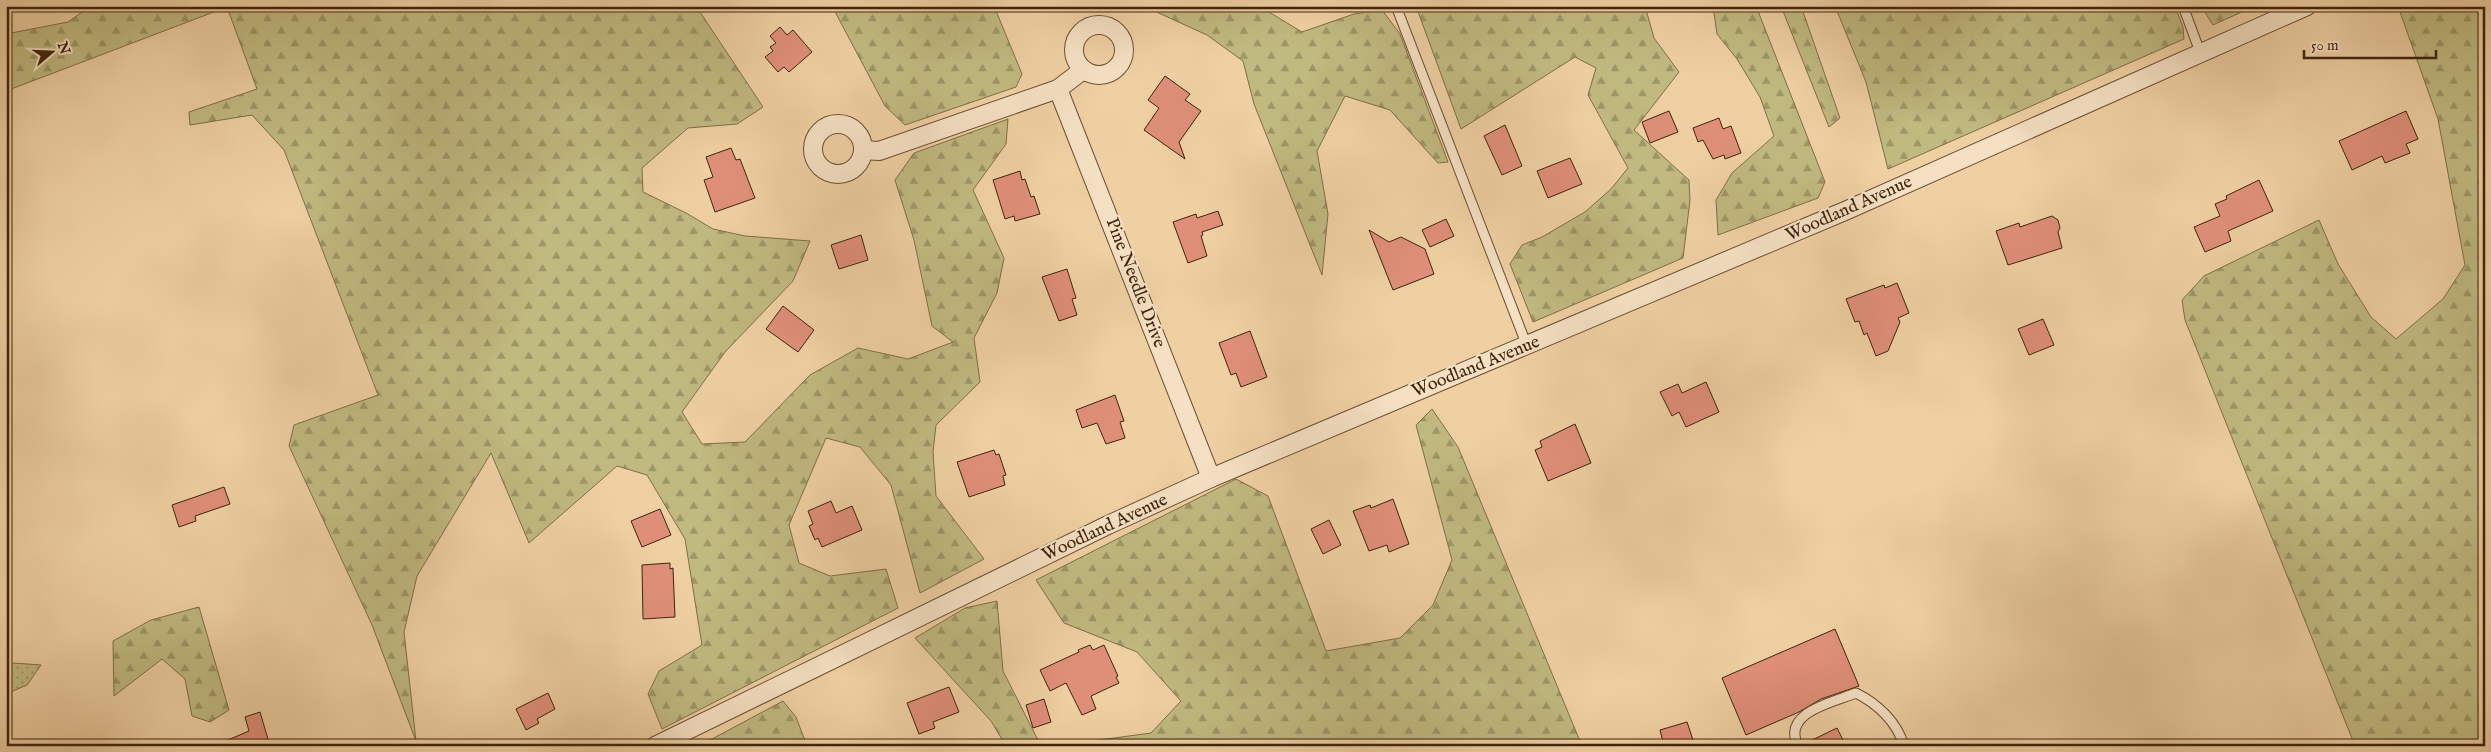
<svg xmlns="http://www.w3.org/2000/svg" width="2491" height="752" font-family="'IM FELL English',serif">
<defs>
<pattern id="grass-dots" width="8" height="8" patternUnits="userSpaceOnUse" patternTransform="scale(1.25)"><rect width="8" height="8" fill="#c0b980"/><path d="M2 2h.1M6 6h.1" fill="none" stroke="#9d9667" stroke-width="1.8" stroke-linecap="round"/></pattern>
<pattern id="forest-firs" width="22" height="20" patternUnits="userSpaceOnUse" patternTransform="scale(1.25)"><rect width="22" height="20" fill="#c0b980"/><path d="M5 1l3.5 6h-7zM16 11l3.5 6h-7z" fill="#9d9667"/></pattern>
</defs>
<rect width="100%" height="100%" fill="#efd0a3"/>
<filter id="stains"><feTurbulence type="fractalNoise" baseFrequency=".004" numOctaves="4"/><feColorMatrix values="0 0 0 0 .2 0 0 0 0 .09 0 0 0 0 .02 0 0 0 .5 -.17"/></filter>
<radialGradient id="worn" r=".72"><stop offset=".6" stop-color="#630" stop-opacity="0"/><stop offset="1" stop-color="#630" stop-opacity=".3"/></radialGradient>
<path fill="url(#grass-dots)" stroke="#806e46" d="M13 663 41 665 27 685 6 694V667Z"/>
<g fill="url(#forest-firs)" stroke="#806e46">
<path d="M91 6H700V12L763 107 737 124 688 128 642 168 643 192 686 213 713 229 745 236 810 241 793 281 725 352 682 412 702 444 745 442 810 375 858 348 908 359 953 342 932 326 914 240 895 180 914 153 1008 119 1006 144 973 190 1004 258 997 293 974 338 980 382 936 425 933 452 936 496 984 559 920 593 891 485 860 447 826 438 789 525 799 563 830 576 886 569 898 608 662 729 648 694 659 671 702 645 685 539 647 475 617 466 529 543 491 453 417 576 404 632 416 741 372 625 289 446 294 425 378 395 284 150 252 115 190 125 189 112 257 89 227 7 6 91V34L68 22Z"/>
<path d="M832 6H994L1022 74 1016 87 905 125 885 106Z"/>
<path d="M1156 6H1259L1302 32 1354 14 1382 10 1400 34 1448 162 1438 163 1390 110 1345 96 1317 151 1328 214 1322 275 1254 104 1243 61 1207 35 1150 9Z"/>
<path d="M1416 6H1645L1654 38 1679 72 1634 130 1689 180 1690 200 1683 258 1533 322 1510 264 1522 245 1542 237 1585 212 1611 189 1628 168 1588 95 1596 68 1575 57 1461 129Z"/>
<path d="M1713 6H1756L1825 182 1818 198 1718 235 1716 200 1732 173 1774 136 1760 97 1737 59 1717 34Z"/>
<path d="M1781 6H1801L1840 118 1829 127Z"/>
<path d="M1835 6H2175L2183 27 2184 39 1888 169 1866 82Z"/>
<path d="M2201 6H2255L2213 25Z"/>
<path d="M2401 6H2485V746H2355L2185 320 2182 300 2204 276 2319 220 2338 264 2371 317 2396 339 2443 299 2465 265 2438 119 2399 9Z"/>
<path d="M1432 409 1458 447 1582 746H1054L1151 733 1181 701 1137 652 1064 623 1036 580 1236 479 1268 496 1326 651 1400 638 1433 605 1452 560 1416 425Z"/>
<path d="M997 601 1003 671 1041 746H1006L991 721 915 638 965 608Z"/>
<path d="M199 607 229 710 210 722 192 716 185 679 162 659 114 696 113 641 151 620Z"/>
<path d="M783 701 796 717 807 746H699Z"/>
</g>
<g fill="#df8f78" stroke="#40240d">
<path d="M780 27 787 35 793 30 812 52 789 72 784 67 778 72 765 57 773 51 770 47 776 43 770 36Z"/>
<path d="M1165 76 1190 94 1185 100 1201 111 1179 142 1185 159 1144 130 1159 108 1148 100Z"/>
<path d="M1669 111 1678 132 1650 143 1642 122Z"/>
<path d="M2406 111 2418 139 2406 144 2410 153 2385 163 2382 156 2352 170 2339 141Z"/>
<path d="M1719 118 1723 129 1731 126 1741 153 1725 159 1724 155 1713 159 1703 140 1698 142 1693 128Z"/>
<path d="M1505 125 1522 166 1502 175 1484 136Z"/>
<path d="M731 148 736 160 740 159 755 198 715 212 704 180 713 177 706 157Z"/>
<path d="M1570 158 1582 184 1548 198 1537 171Z"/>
<path d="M1020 171 1022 180 1025 179 1031 197 1034 196 1040 214 1015 221 1014 216 1005 219 993 180Z"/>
<path d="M2259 180 2273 211 2228 231 2231 241 2205 252 2194 227 2220 216 2215 204 2227 199 2226 196Z"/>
<path d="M1218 211 1223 225 1202 232 1203 235 1201 236 1207 256 1188 263 1173 222 1196 214 1197 218Z"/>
<path d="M2052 216 2058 220 2060 228 2058 232 2062 248 2008 265 1996 231 2019 223 2020 227Z"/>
<path d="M1446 219 1454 236 1430 247 1422 230Z"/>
<path d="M1369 230 1389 242 1401 237 1425 249 1434 274 1393 290Z"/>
<path d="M861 235 868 260 839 269 831 245Z"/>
<path d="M1067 269 1076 298 1072 299 1077 315 1059 321 1042 277Z"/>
<path d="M1897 283 1909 313 1898 318 1900 322 1888 351 1876 356 1867 333 1864 335 1859 321 1855 322 1846 299 1884 285 1885 288Z"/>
<path d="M783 306 814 330 798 352 766 329Z"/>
<path d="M2043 319 2054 345 2029 355 2018 329Z"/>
<path d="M1250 331 1267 377 1241 387 1236 373 1231 375 1219 343Z"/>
<path d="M1706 382 1719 412 1686 427 1679 412 1672 416 1660 392 1678 384 1682 393Z"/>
<path d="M1115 395 1124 421 1120 422 1125 438 1106 444 1097 423 1082 428 1076 410Z"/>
<path d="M1575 424 1591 463 1548 481 1535 450 1542 447 1540 441Z"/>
<path d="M994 450 996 455 999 454 1006 475 1003 476 1005 485 969 497 957 462Z"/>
<path d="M224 487 230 504 195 516 196 521 179 527 172 505Z"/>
<path d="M1393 499 1409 544 1389 552 1387 545 1369 551 1353 511 1370 505 1371 508Z"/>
<path d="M831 501 836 513 852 506 862 530 822 547 818 538 815 540 809 526 813 524 808 511Z"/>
<path d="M660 509 671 535 642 547 631 521Z"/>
<path d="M1329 520 1341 545 1323 554 1311 529Z"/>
<path d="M670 563V569L673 568 675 617 643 619 642 565Z"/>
<path d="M1835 629 1859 686 1821 699 1799 712 1746 735 1722 678Z"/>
<path d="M1090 645 1093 650 1104 645 1118 676 1116 677 1119 683 1091 696 1096 709 1082 715 1066 683 1050 691 1040 670 1079 652 1078 650Z"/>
<path d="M949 687 959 712 933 722 935 728 919 734 907 703Z"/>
<path d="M548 693 555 709 537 719 539 723 526 730 516 709Z"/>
<path d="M1044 699 1051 722 1033 728 1026 705Z"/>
<path d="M260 712 270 746H214L249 731 245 717Z"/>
<path d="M1687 722 1695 746H1664L1660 730Z"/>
<path d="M1837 728 1846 746H1804V744Z"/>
</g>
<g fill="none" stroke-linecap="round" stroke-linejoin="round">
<defs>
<g id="service">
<path d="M1396 6 1527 346"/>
<path d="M2183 6 2200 52"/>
<path d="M1798 746C1781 712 1834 702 1856 693 1878 704 1897 722 1904 746"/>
</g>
<g id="minor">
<circle cx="1099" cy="50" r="25"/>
<path d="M1058 89 1211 478"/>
<circle cx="838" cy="149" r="25"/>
<path d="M863 150 879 151 1058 89 1083 70"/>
<path d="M655 746 1108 525 1211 478 1845 211 2307 6"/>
</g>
</defs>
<use href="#service" stroke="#6c4f32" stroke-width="11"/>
<use href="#minor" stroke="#6c4f32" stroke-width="20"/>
<use href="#service" stroke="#f5e0c3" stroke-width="9"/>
<use href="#minor" stroke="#f5e0c3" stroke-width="18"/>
</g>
<g text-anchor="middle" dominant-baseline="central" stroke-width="4.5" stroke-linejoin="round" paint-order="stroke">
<g font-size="18" fill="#40240d" stroke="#f5e0c3">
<text transform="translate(1849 209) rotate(-24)">Woodland Avenue</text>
<text transform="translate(1135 283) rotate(69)">Pine Needle Drive</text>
<text transform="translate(1476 367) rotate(-22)">Woodland Avenue</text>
<text transform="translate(1105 528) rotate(-25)">Woodland Avenue</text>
</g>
</g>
<rect width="2491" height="752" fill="none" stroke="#efd0a3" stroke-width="25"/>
<rect x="8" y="8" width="2476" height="737" fill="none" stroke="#40240d" stroke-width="2.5"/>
<rect x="12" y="12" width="2466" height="727" fill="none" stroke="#40240d"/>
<g transform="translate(52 52) rotate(71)" stroke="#f5e0c3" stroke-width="4" paint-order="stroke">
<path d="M0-4L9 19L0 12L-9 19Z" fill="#40240d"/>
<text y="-8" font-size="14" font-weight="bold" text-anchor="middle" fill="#40240d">N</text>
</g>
<path d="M2304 50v8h132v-8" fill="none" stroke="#40240d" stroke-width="2.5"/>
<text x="2311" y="50" font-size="15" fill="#40240d" stroke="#f5e0c3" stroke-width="4" paint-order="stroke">50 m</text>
<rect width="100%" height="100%" filter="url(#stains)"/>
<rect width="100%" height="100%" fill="url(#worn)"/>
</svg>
